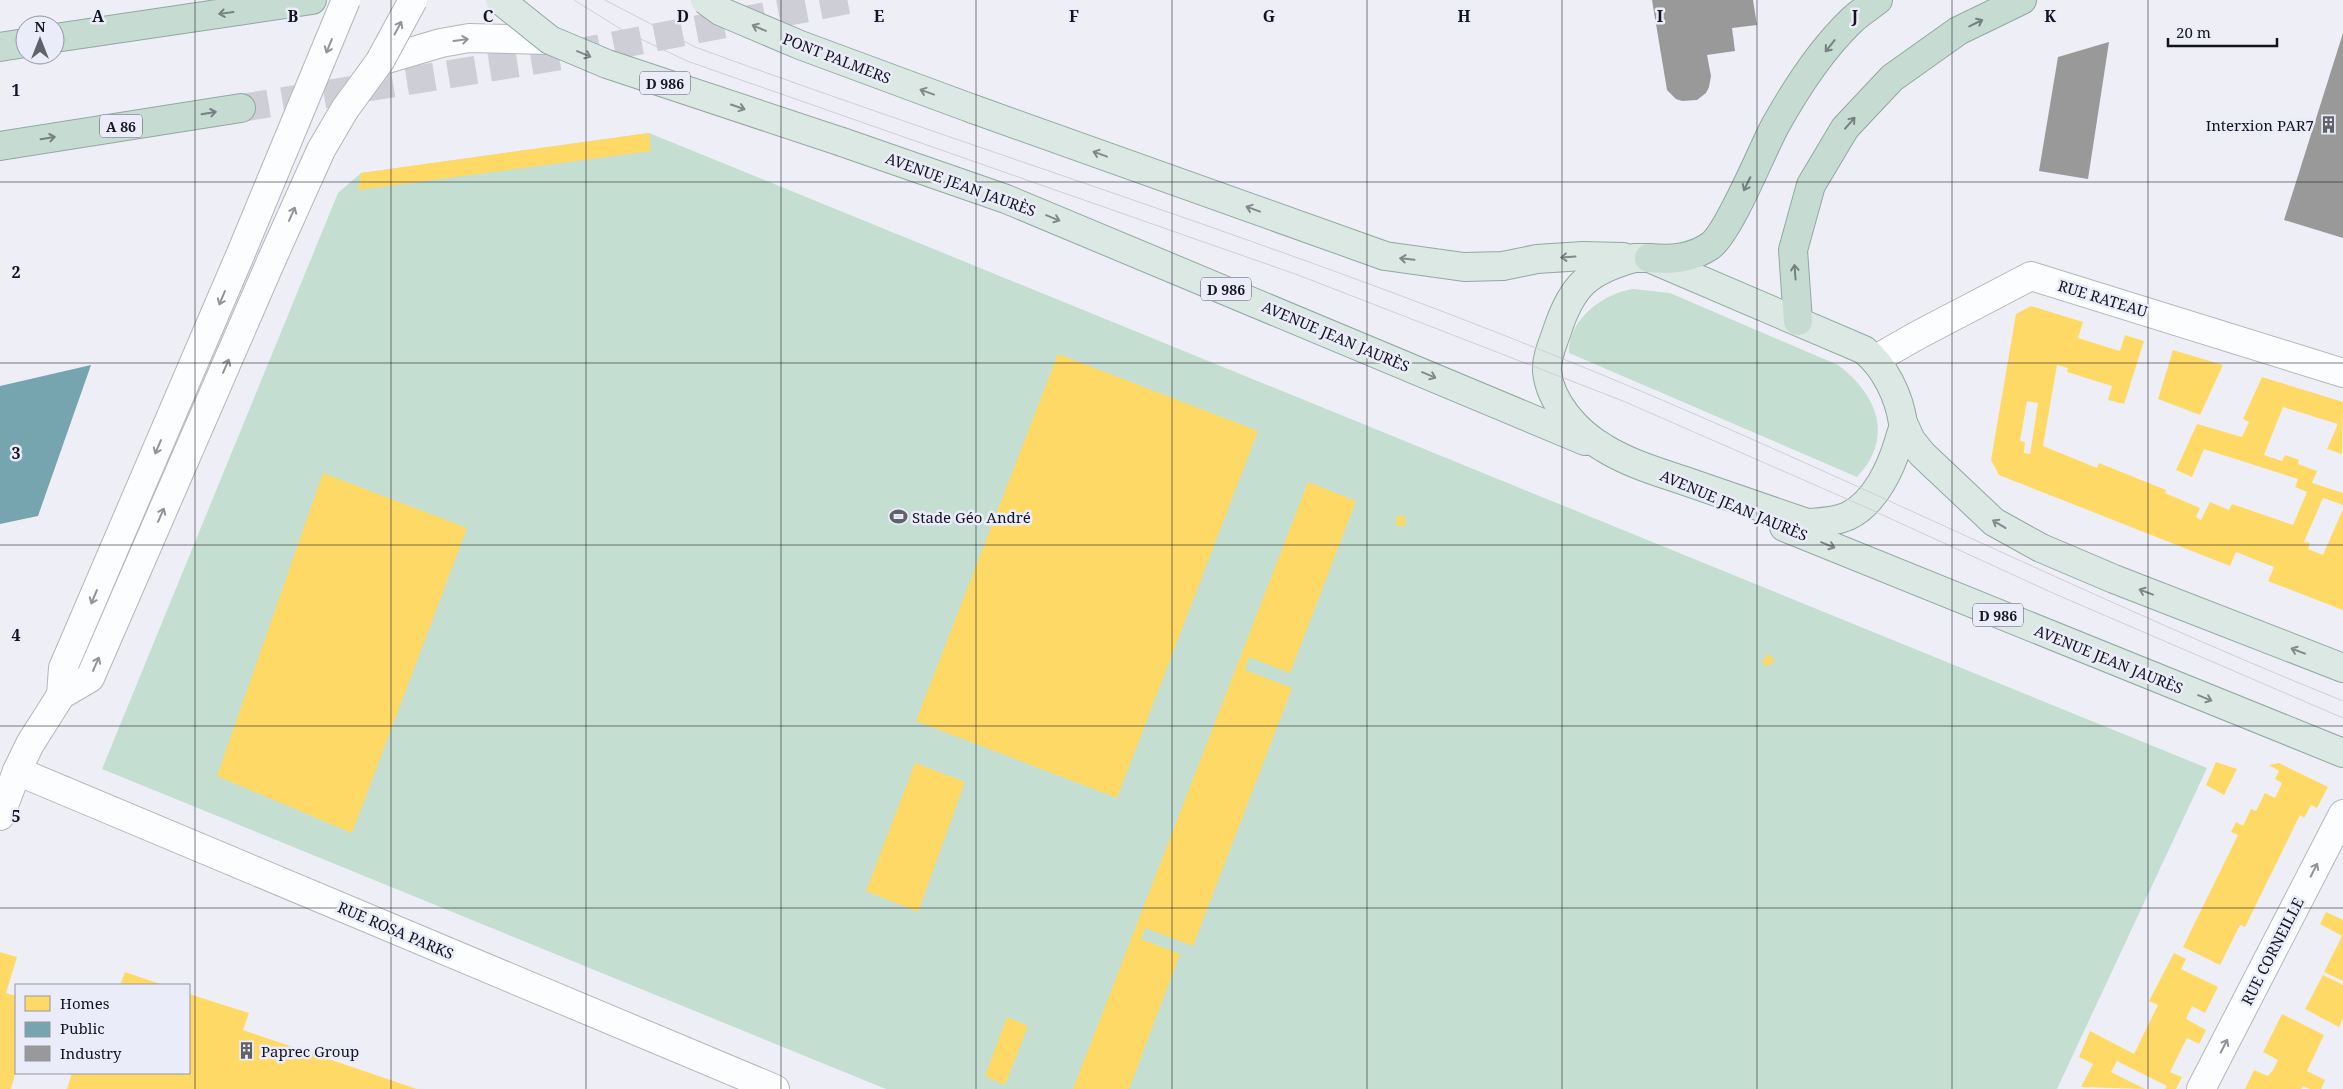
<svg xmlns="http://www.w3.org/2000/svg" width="2343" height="1089" font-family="'Noto Serif',serif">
<rect width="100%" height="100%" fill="#eeeff6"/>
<g fill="#c4ded1">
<path d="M649 133 2207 768 2057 1089H886L102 769 338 193 361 173Z"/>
<path d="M1633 289 1670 293 1838 365C1878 395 1894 438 1857 477L1569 353C1567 320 1604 293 1633 289Z"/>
</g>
<g fill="#ffd966" fill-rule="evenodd">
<path d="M649 133 651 151 358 190 361 173Z"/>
<path d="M2031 306 2083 322 2078 338 2120 351 2125 335 2144 341 2124 404 2108 400 2112 386 2067 372 2068 368 2057 365 2043 446 2097 468 2099 463 2166 490 2165 493 2200 508 2196 517 2201 520 2210 502 2229 510 2232 504 2293 525 2307 492 2295 487 2298 479 2204 449 2192 477 2176 470 2197 424 2242 437 2249 422 2243 419 2262 377 2343 402 2342 454 2327 449 2338 424 2283 407 2264 455 2282 461 2285 455 2299 460 2298 464 2317 471 2312 483 2343 493V505L2323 498 2304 542 2310 543 2308 549 2323 555 2343 509V610L2268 581 2274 567 2236 552 2230 566 1999 475 1991 460 2016 314ZM2027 401 2038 403 2030 454 2024 453 2025 442 2020 441Z"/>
<path d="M2173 350 2223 365 2200 415 2158 399Z"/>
<path d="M1058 354 1258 431 1117 798 916 721Z"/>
<path d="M323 473 467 528 352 833 217 776Z"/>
<path d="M1308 482 1356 501 1290 673 1249 657 1245 670 1292 688 1193 946 1145 928 1141 939 1180 954 1129 1089H1073Z"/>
<path d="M1404 515 1406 525 1397 527 1396 517Z"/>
<path d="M1769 654 1775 660 1767 667 1762 661Z"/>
<path d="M2216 762 2237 769 2224 795 2206 785Z"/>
<path d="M915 763 965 782 918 912 866 891Z"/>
<path d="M2279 763 2328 787 2317 808 2311 805 2304 818 2300 815 2245 927 2240 925 2220 965 2183 947 2238 835 2231 832 2236 822 2243 826 2251 809 2256 811 2265 793 2275 798 2282 783 2275 779 2279 771 2269 765Z"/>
<path d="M2326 912 2343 920V981L2324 972 2342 936 2320 924Z"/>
<path d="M0 952 17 957 6 993 16 996V1071L11 1089H0Z"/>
<path d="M2174 953 2186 959 2181 969 2218 987 2205 1013 2192 1006 2186 1019 2206 1030 2199 1044 2187 1038 2170 1072 2182 1077 2176 1089H2165L2167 1086 2117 1061 2111 1072 2145 1089 2081 1087 2093 1064 2079 1057 2090 1031 2134 1054 2158 1005 2149 1001Z"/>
<path d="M125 972 163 985H120Z"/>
<path d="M2323 975 2343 985V1018L2339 1027 2305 1009Z"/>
<path d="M189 994 249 1013 243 1030 417 1089H67L72 1073H189Z"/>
<path d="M2282 1014 2324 1035 2307 1071 2325 1080 2321 1089H2310L2303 1086 2301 1089H2245L2254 1070 2268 1076 2273 1070 2278 1060 2263 1052Z"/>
<path d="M1007 1017 1028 1026 1005 1085 985 1076Z"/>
</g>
<path fill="#76a5af" d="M91 365 38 516 0 524V386Z"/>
<g fill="#999">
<path d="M1652 0H1753L1757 25 1732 28 1735 51 1707 55 1711 76 1709 87 1706 93 1697 100 1682 101 1676 99 1667 90Z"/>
<path d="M2343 33V238L2284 220Z"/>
<path d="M2109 42 2088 179 2039 171 2058 57Z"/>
</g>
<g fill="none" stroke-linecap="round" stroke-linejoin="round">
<path stroke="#cdced6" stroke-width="28" stroke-dasharray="28 14" stroke-linecap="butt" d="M241 108 555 57 848 0"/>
<defs>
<g id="minor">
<path d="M380 61 441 43 469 38 550 40"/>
<path d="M1876 359 1918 335 2031 276 2343 373"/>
<path d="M61 695 63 668 241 253"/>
<path d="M17 771 775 1089"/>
<path d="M0 816 17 771 30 744 61 695 90 678 272 259"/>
<path d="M2201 1089 2343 814"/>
</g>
<g id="major">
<path d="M973 109 1385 256 1464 267 1503 266 1537 259 1583 256 1623 257"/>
<path d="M842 142 1006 199 1585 441"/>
<path d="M1634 258H1649L1864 350C1885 367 1899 396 1903 423 1904 428 1900 436 1899 441 1891 468 1875 503 1848 516 1835 522 1821 522 1807 523 1766 509 1725 495 1685 481 1658 472 1628 463 1604 448 1578 433 1550 403 1547 371 1546 358 1553 343 1557 331 1572 285 1588 271 1634 258Z"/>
<path d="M1904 425 1911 440 1922 454 1994 522 2041 548 2114 579 2343 668"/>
<path d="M1784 527 2343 753"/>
</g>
<g id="highway">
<path d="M55 38 312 0"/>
<path d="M0 47 25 43"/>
<path d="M0 146 241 108"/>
<path d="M1649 258C1671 260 1691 259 1710 246 1729 233 1762 150 1775 126 1795 90 1821 50 1851 21 1859 13 1869 7 1878 0"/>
<path d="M1798 321 1793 250 1811 185 1845 128 1892 78 1958 31 2022 0"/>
</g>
</defs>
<use href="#minor" stroke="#b4b5be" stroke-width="30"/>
<use href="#major" stroke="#91a8a1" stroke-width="30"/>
<use href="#highway" stroke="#91a8a1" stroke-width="30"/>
<use href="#minor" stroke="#fcfdfe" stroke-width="28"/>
<use href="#major" stroke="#dce8e3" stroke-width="28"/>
<use href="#highway" stroke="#c6dbd2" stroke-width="28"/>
<g stroke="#d0d0d3" stroke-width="1">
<path d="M574 0 624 31 687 61 1298 275 1623 401 1863 506 2055 594 2343 718"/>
<path d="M605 0 695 47C979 151 1269 240 1551 354 1818 461 2075 593 2343 701"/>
</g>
<defs>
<g id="minor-bridge">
<path d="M241 253 346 0"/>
<path d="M272 259 321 150 345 109 380 61 413 0"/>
</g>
<g id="major-bridge">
<path d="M500 0 550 40 607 64 842 142"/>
<path d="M705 0 720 11 800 45 973 109"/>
</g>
</defs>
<use href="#minor-bridge" stroke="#b4b5be" stroke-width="30" stroke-linecap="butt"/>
<use href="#major-bridge" stroke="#91a8a1" stroke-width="30" stroke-linecap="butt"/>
<use href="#minor-bridge" stroke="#fcfdfe" stroke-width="28"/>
<use href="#major-bridge" stroke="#dce8e3" stroke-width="28"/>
</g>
<defs><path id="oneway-shaft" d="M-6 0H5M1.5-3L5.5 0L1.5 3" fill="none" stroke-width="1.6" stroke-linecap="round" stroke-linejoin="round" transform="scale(1.25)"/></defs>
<g stroke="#758181">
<use href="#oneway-shaft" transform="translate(226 13) rotate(172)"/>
<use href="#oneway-shaft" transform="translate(1976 23) rotate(-26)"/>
<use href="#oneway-shaft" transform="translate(1830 46) rotate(129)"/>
<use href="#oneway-shaft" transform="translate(209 113) rotate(-9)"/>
<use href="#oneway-shaft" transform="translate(1850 123) rotate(-49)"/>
<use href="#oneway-shaft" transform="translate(48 138) rotate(-9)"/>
<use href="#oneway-shaft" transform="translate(1747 184) rotate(116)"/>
<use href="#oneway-shaft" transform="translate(1795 272) rotate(-94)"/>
</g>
<g stroke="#93949a">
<use href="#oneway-shaft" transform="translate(398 28) rotate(-62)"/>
<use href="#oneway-shaft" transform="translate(461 40) rotate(-8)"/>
<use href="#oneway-shaft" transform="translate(329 46) rotate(112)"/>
<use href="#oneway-shaft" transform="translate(292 214) rotate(-66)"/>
<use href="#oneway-shaft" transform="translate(222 298) rotate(113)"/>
<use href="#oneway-shaft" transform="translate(226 366) rotate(-66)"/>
<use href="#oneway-shaft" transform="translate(158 447) rotate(113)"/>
<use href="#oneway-shaft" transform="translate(161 515) rotate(-66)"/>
<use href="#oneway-shaft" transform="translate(94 597) rotate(113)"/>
<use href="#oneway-shaft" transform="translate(96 664) rotate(-66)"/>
<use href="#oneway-shaft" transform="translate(2314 870) rotate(-63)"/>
<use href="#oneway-shaft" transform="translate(2224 1046) rotate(-63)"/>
</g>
<g stroke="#82898b">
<use href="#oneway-shaft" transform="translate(759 28) rotate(-157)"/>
<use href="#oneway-shaft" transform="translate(584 54) rotate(23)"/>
<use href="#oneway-shaft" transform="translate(927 92) rotate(-160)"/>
<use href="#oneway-shaft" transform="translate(738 107) rotate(19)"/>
<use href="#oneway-shaft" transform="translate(1100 154) rotate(-160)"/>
<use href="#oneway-shaft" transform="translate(1253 209) rotate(-160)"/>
<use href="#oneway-shaft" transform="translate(1053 218) rotate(22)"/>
<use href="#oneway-shaft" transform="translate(1568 257) rotate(176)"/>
<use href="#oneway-shaft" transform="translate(1407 259) rotate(-174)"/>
<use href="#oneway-shaft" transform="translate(1429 375) rotate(23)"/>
<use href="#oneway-shaft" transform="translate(1999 524) rotate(-149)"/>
<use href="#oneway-shaft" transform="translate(1828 545) rotate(22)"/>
<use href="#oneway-shaft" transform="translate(2146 592) rotate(-159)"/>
<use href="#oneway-shaft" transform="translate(2298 651) rotate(-159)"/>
<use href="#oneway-shaft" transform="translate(2205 698) rotate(22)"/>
</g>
<path fill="none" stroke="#13141f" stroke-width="1" stroke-opacity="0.55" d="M195 0V1089M391 0V1089M586 0V1089M781 0V1089M976 0V1089M1172 0V1089M1367 0V1089M1562 0V1089M1757 0V1089M1952 0V1089M2148 0V1089M0 182H2343M0 363H2343M0 545H2343M0 726H2343M0 908H2343"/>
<defs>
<symbol id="building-bare" viewBox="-9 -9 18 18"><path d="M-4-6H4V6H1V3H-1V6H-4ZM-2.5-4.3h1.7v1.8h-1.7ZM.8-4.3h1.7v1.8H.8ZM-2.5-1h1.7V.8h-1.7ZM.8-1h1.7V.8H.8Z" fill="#60616a" stroke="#eaecf9" stroke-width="2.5" paint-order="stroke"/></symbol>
<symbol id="stadium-bare" viewBox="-9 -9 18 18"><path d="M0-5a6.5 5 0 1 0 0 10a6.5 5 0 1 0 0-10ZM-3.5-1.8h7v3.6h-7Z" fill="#60616a" stroke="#eaecf9" stroke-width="2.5" paint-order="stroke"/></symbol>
</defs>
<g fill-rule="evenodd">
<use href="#building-bare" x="2316" y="112" width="25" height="25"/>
<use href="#stadium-bare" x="886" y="504" width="25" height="25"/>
<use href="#building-bare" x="234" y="1038" width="25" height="25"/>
</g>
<g text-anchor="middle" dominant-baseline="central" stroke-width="5" stroke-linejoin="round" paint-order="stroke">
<g fill="#eaecf9" stroke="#545560" stroke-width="1">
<rect x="640" y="71.5" width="50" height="23" rx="4"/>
<rect x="100" y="114.5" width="42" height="23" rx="4"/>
<rect x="1201" y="277.5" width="50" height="23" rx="4"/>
<rect x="1973" y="603.5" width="50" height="23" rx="4"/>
</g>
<g font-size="14" font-weight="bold" fill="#13141f">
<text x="665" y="83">D 986</text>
<text x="121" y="126">A 86</text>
<text x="1226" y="289">D 986</text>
<text x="1998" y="615">D 986</text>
</g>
<g font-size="15" fill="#13141f" stroke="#eaecf9">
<text transform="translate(837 58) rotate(21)">PONT PALMERS</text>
<text transform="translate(961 184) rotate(20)">AVENUE JEAN JAURÈS</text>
<text transform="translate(2103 298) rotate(17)">RUE RATEAU</text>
<text transform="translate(1336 336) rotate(23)">AVENUE JEAN JAURÈS</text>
<text transform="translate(1734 505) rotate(23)">AVENUE JEAN JAURÈS</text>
<text transform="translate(2109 659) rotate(22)">AVENUE JEAN JAURÈS</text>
<text transform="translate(396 930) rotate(23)">RUE ROSA PARKS</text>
<text transform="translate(2272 951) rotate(-63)">RUE CORNEILLE</text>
</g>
<g font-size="15" fill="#13141f" stroke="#eaecf9" text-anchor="start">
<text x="2314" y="125" text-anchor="end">Interxion PAR7</text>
<text x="912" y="517">Stade Géo André</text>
<text x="261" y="1051">Paprec Group</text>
</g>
</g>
<g font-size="16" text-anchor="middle" font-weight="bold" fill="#13141f" stroke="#eaecf9" stroke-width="5" stroke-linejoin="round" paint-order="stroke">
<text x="98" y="22">A</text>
<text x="293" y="22">B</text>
<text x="488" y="22">C</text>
<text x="683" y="22">D</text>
<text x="879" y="22">E</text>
<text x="1074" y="22">F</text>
<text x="1269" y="22">G</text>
<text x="1464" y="22">H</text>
<text x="1660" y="22">I</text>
<text x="1855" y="22">J</text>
<text x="2050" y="22">K</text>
<text x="16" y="96">1</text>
<text x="16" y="278">2</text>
<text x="16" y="459">3</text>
<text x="16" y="641">4</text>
<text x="16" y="822">5</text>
</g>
<rect x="15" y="984" width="175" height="90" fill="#eaecf9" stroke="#9496a2"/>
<rect x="25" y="996" width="25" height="15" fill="#ffd966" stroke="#9496a2"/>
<text x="60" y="1009" font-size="15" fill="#13141f">Homes</text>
<rect x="25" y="1022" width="25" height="15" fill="#76a5af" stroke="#9496a2"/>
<text x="60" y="1034" font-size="15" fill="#13141f">Public</text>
<rect x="25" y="1046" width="25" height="15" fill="#999999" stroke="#9496a2"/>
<text x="60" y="1059" font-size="15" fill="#13141f">Industry</text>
<g transform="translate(40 40)"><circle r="24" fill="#eaecf9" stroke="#9496a2"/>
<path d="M0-4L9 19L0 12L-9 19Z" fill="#60616a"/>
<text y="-8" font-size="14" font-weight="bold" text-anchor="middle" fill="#13141f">N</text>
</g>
<path d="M2168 38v8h109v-8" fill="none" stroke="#13141f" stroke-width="2.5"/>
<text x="2176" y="38" font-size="15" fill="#13141f" stroke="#eaecf9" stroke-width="4" paint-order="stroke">20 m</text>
</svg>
